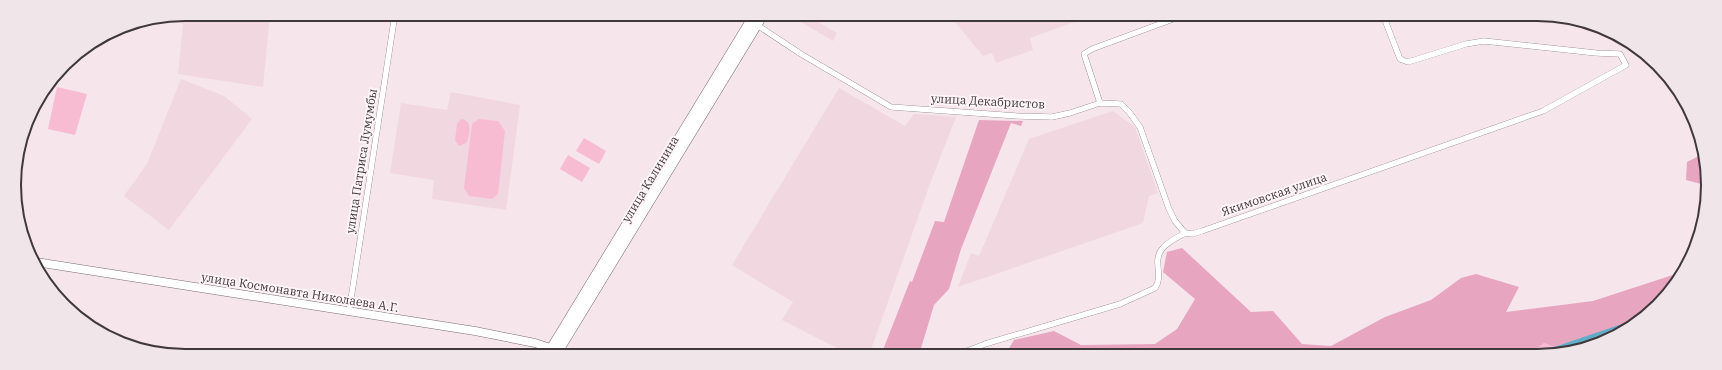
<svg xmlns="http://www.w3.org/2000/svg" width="1722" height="370" font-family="'IBM Plex Serif',serif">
<rect width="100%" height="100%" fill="#f6e5eb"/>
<g fill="#f1d7e0">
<path d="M184 14H270L263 87 178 74Z"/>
<path d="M799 15H806L837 33 833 41 796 19Z"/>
<path d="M949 15H1094L1030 38 1033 50 996 63 992 53 983 56Z"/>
<path d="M181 79 224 96 252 119 169 230 124 196 147 164Z"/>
<path d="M839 88 905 126 914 114 956 117 931 181 869 355H851L782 320 793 302 732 265Z"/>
<path d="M451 92 520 105 506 210 432 199 434 180 390 173 401 103 447 110Z"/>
<path d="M1113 111 1135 127 1158 193 1149 196 1143 223 958 287 971 253 979 256 1029 139Z"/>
</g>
<g fill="#f8bcd2">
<path d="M57 87 87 94 75 135 48 129Z"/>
<path d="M461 119C473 120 470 135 466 143L459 146 455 140 457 124Z"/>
<path d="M479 119 498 121 505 131 498 194 492 199 469 196 464 188 472 124Z"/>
<path d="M584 138 606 151 599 164 576 151Z"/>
<path d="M568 155 590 168 582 182 560 169Z"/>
<path d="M1544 343 1554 347 1555 354 1548 356H1527Z"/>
</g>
<g fill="#e8a5bf">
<path d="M979 120 1023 121 1021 126 1011 123 961 249 949 289 934 305 919 355H881L910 281 912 282 935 221 944 222Z"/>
<path d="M1703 154 1705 185 1686 180 1687 162Z"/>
<path d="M1182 248 1251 312 1273 311 1302 344 1331 346 1385 317 1431 300 1461 278 1476 274 1519 287 1506 312 1593 301 1682 272C1675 283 1667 298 1657 307 1638 324 1580 338 1554 347L1544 343 1527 356 1005 355 1014 340 1054 331 1081 345 1155 344 1177 329 1195 299 1163 272 1167 252Z"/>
</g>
<path fill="#61acc7" d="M1649 312 1612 338 1555 354 1554 347 1634 320Z"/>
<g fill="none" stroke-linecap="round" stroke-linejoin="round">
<defs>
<g id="street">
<path d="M741 15 750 20"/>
<path d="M757 25 801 54 891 107 1017 116 1052 117 1070 113 1100 103 1121 104 1129 112 1140 127 1169 209 1175 221 1185 233"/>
<path d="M1100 103 1084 54 1092 49 1184 15"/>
<path d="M349 312 395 14"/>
<path d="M957 355 985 344 1120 304 1155 288C1164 276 1152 261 1162 249 1167 242 1178 237 1185 233L1192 234 1202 231 1543 111 1626 65 1620 54 1596 53 1484 41 1466 44 1408 62 1400 59 1383 15"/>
</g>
<path id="secondary" d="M36 262 475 331 535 343 550 348"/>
<g id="primary">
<path d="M547 355 754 15"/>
<path d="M556 355 763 15"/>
</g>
</defs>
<use href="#street" stroke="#7b6c71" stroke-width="6"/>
<use href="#secondary" stroke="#7b6c71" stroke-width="9"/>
<use href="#primary" stroke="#7b6c71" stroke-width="10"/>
<use href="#street" stroke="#fff" stroke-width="5.5"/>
<use href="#secondary" stroke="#fff" stroke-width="8"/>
<use href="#primary" stroke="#fff" stroke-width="9"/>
</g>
<g text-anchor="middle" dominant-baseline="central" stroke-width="4" stroke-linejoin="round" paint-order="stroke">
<g font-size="12" fill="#40393b" stroke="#fff4f8">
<text transform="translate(988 101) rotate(3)">улица Декабристов</text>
<text transform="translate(361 161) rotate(-81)">улица Патриса Лумумбы</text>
<text transform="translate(650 179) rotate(-59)">улица Калинина</text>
<text transform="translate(1274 194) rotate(-19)">Якимовская улица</text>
<text transform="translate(300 292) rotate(9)">улица Космонавта Николаева А.Г.</text>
</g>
</g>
<path d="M0 0H1722V370H0ZM185 21H1537A164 164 0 0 1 1701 185V185A164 164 0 0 1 1537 349H185A164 164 0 0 1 21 185V185A164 164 0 0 1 185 21Z" fill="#f0e5e9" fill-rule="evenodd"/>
<path fill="none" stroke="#40393b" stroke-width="2" d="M185 21H1537A164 164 0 0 1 1701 185V185A164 164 0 0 1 1537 349H185A164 164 0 0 1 21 185V185A164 164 0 0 1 185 21Z"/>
</svg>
